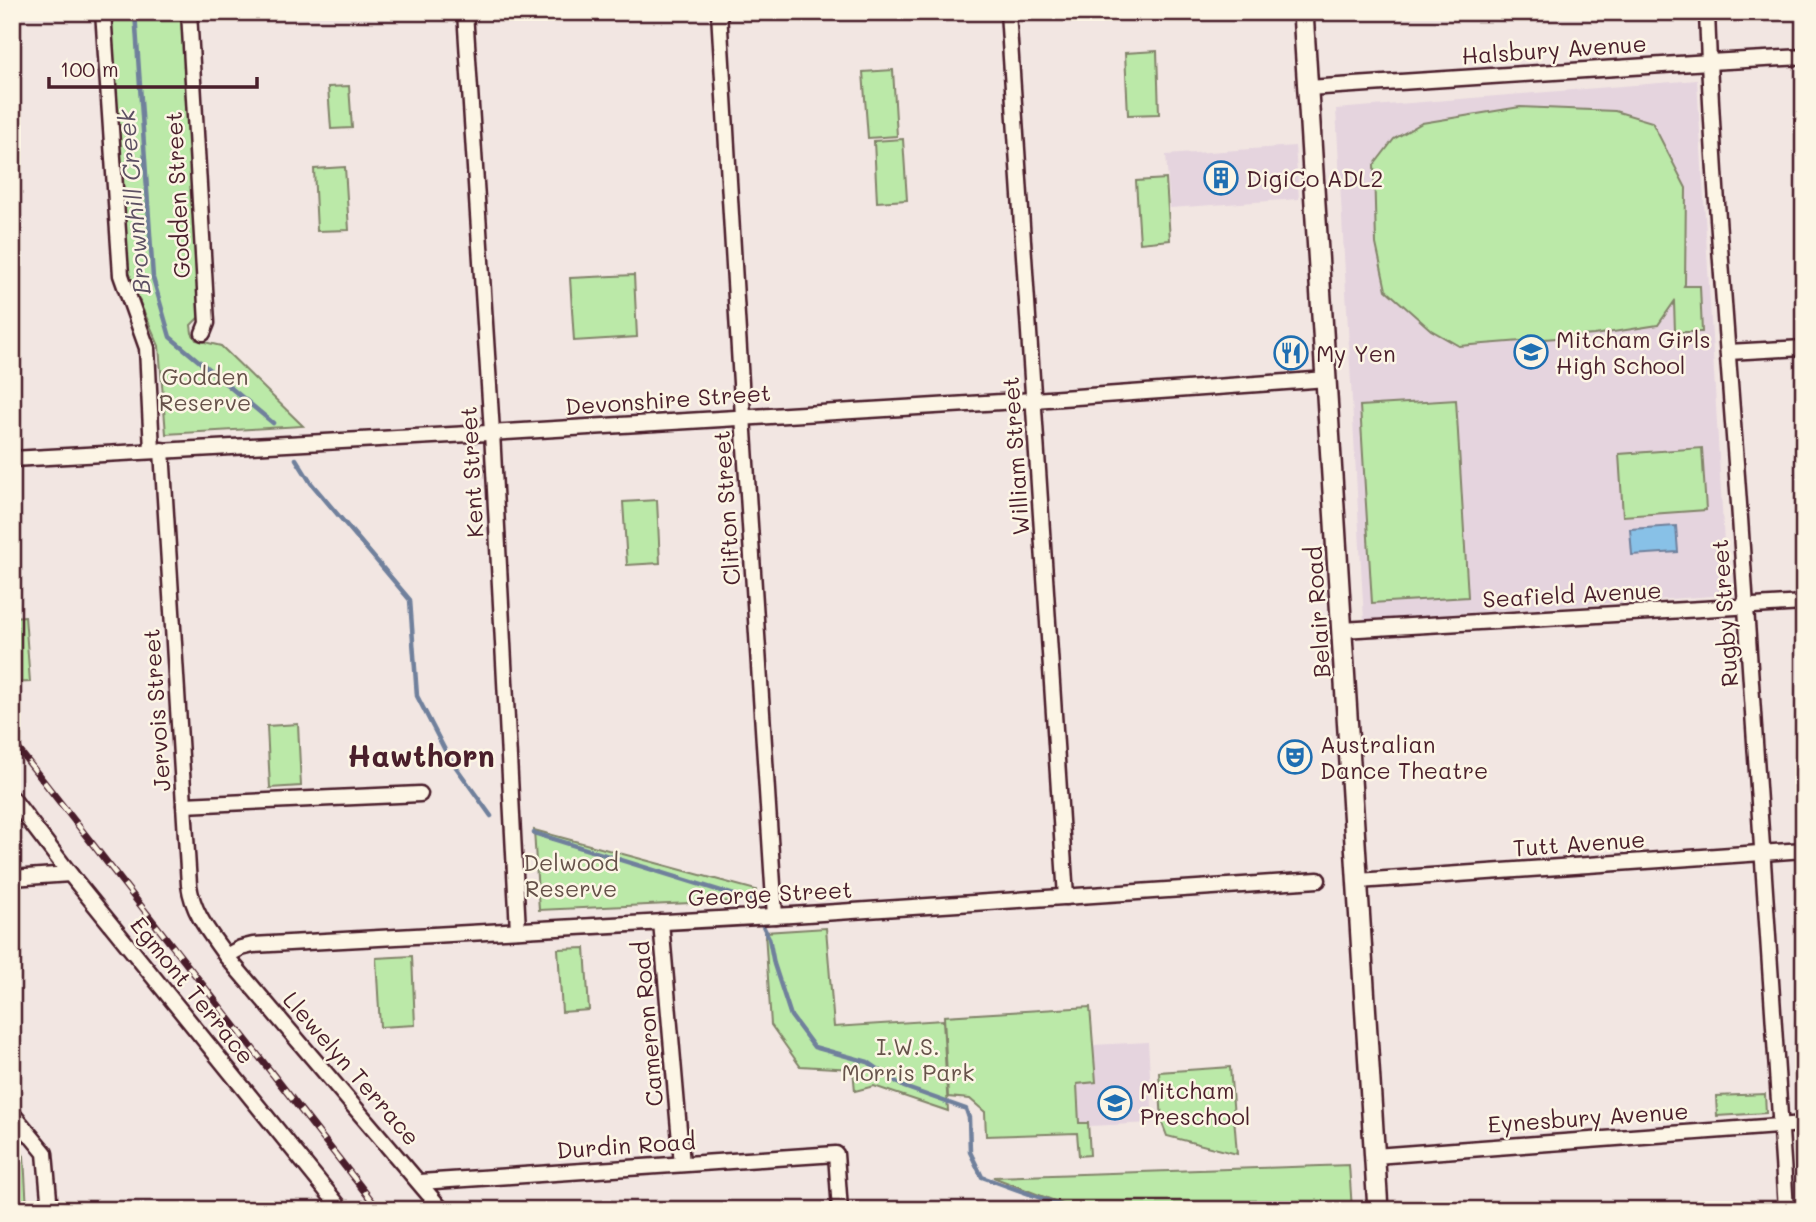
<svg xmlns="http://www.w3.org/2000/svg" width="1816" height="1222" font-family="Mali,sans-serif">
<rect width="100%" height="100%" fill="#f2e6e2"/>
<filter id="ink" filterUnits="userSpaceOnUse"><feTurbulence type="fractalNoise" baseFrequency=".0143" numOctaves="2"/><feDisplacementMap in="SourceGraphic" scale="14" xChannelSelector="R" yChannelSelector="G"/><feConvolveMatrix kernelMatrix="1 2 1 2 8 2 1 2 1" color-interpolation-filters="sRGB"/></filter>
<g filter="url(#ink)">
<g fill="#e5d4de">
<path d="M1697 80 1727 595 1364 620 1336 109Z"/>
<path d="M1295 146 1299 199 1170 208 1166 155Z"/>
<path d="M1148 1042 1153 1123 1089 1126 1088 1123H1079L1078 1084 1096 1082 1093 1045Z"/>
</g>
<g fill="#bbe9a8" stroke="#82846a" stroke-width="2">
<path d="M110 12H183L199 317 191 325 192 333 196 340 221 346 303 426 166 434 159 346 126 271Z"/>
<path d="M1157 51 1159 114 1128 115 1125 53Z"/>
<path d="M893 70 897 136 868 138 863 72Z"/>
<path d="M349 86 352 128 331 129 328 87Z"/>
<path d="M1520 107 1615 111 1652 122 1686 188 1685 284 1684 286H1700L1702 332H1675L1674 302 1658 325 1594 335 1459 346 1431 330 1386 290 1376 244 1374 165 1394 139 1422 123Z"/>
<path d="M903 139 907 200 877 202 874 141Z"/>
<path d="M345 167 349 230 317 231 314 169Z"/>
<path d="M1166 179 1170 240 1140 243 1136 181Z"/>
<path d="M634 275 637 337 574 341 570 278Z"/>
<path d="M1456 400 1468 597 1372 603 1360 406Z"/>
<path d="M1702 448 1706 510 1623 516 1619 454Z"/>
<path d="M657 500 660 563 627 565 623 502Z"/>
<path d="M25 616 30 682 12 683V617Z"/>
<path d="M298 724 301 786 270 788 267 726Z"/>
<path d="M534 830 756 890V900L539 910Z"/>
<path d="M826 928 834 1027 943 1020 948 1111 874 1086 855 1091 853 1069 800 1066 771 1025 765 932Z"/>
<path d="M585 948 589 1010 562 1012 558 949Z"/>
<path d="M412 956 415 1025 380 1027 376 958Z"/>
<path d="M1090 1007 1096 1082 1077 1084 1079 1123H1088L1090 1155 1079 1156 1077 1133 986 1136 985 1112 970 1099 948 1097 944 1016Z"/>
<path d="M1230 1067 1237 1154 1167 1136 1162 1123 1159 1072Z"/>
<path d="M1765 1094 1766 1113 1717 1116 1716 1096Z"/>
<path d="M12 1142 24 1156 27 1210H12Z"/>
<path d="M1349 1165 1352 1210H1078L993 1177Z"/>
</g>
<path fill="#88c1e7" stroke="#6f809c" stroke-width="2" d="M1676 526 1678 552 1632 555 1630 529Z"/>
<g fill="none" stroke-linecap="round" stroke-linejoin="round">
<g stroke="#6f809c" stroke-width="4.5">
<path d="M135 12 153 278 170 337 273 423"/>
<path d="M296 459 311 483 410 600 417 696 448 756 491 816"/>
<path d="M534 833 750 900 769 938 774 964 791 1016 814 1047 868 1062 904 1087 966 1109 969 1118 970 1152 982 1177 1074 1210"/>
</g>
<defs>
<g id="minor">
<path d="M103 12 121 275 147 348 152 450"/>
<path d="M189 12 207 323 203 333"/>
<path d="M465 12 492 432 518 930"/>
<path d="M719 12 742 400 775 916"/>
<path d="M1008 12 1066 897"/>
<path d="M1707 12C1713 181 1728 349 1740 518 1757 748 1772 979 1786 1210"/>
<path d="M1308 88 1709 62 1804 57"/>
<path d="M1728 352 1804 348"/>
<path d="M162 450 189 885C193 914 210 933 226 956L442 1210"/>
<path d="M12 459 506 432 1034 400 1327 379"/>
<path d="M1342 630 1804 603"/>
<path d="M12 798 70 874 342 1210"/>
<path d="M184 805 420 794"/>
<path d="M12 878 70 874"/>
<path d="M1358 881 1804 850"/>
<path d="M661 922 682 1164"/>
<path d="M226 956 241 948 253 945 792 915 1318 880"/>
<path d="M12 1113 45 1153 50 1210"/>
<path d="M1375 1156 1804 1124"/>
<path d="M420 1182 836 1154 840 1210"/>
</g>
<path id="secondary" d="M1303 12 1378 1210"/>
</defs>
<use href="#minor" stroke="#4a1f2b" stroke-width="19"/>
<use href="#secondary" stroke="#4a1f2b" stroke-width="24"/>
<use href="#minor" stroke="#fcf5e5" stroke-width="14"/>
<use href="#secondary" stroke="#fcf5e5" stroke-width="19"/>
<defs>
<path id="rail" d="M12 741 379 1210"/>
</defs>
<use href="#rail" stroke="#4a1f2b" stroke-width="7"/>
<use href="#rail" stroke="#fcf5e5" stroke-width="4.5" stroke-dasharray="13" stroke-linecap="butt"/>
</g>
</g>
<defs>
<symbol id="building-ring" viewBox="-11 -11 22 22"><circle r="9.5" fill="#fcf5e5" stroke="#1f6fb2" stroke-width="1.5"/><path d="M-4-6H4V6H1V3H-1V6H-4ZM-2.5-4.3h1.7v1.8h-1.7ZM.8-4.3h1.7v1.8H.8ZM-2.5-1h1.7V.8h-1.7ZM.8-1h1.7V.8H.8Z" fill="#1f6fb2"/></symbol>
<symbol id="school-ring" viewBox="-11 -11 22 22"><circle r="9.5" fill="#fcf5e5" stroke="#1f6fb2" stroke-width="1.5"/><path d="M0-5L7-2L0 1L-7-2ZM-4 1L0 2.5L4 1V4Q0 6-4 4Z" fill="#1f6fb2"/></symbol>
<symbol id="restaurant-ring" viewBox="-11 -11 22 22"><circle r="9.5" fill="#fcf5e5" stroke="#1f6fb2" stroke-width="1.5"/><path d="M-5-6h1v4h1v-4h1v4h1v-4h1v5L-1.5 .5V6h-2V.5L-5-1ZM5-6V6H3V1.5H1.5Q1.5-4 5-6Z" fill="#1f6fb2"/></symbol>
<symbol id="theatre-ring" viewBox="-11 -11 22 22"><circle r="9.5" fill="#fcf5e5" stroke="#1f6fb2" stroke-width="1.5"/><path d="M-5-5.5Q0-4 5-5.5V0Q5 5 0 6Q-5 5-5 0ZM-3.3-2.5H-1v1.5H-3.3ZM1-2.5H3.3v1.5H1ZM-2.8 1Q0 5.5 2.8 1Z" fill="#1f6fb2"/></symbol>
</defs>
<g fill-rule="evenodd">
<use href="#building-ring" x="1202" y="159" width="38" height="38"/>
<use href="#school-ring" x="1512" y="333" width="38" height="38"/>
<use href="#restaurant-ring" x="1272" y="334" width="38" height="38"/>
<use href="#theatre-ring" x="1276" y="738" width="38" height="38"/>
<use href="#school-ring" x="1096" y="1084" width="38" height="38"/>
</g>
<g text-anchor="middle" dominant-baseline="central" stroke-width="5" stroke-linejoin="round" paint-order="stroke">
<g font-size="23" fill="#4a1f2b" stroke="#fcf5e5">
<text transform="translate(1554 49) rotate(-4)">Halsbury Avenue</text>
<text transform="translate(177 195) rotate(-93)">Godden Street</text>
<text transform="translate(668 399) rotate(-4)">Devonshire Street</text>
<text transform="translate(1015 456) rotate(-94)">William Street</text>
<text transform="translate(471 472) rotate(-93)">Kent Street</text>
<text transform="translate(726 508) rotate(-94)">Clifton Street</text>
<text transform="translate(1572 594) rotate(-3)">Seafield Avenue</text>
<text transform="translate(1317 612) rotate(-94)">Belair Road</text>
<text transform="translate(1724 613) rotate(-94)">Rugby Street</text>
<text transform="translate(156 710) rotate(-94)">Jervois Street</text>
<text transform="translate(1579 843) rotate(-4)">Tutt Avenue</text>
<text transform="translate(770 893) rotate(-3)">George Street</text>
<text transform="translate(193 990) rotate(51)">Egmont Terrace</text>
<text transform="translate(647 1024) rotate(-95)">Cameron Road</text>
<text transform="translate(352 1068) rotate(49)">Llewelyn Terrace</text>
<text transform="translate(1588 1117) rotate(-4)">Eynesbury Avenue</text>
<text transform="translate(626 1145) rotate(-4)">Durdin Road</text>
</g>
<g font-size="23" fill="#4a1f2b" stroke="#fcf5e5" text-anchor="start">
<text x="1246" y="178">DigiCo ADL2</text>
<text x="1556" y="339">Mitcham Girls<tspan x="1556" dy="26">High School</tspan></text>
<text x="1316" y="353">My Yen</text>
<text x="1320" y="744">Australian<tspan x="1320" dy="26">Dance Theatre</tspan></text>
<text x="1140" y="1090">Mitcham<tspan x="1140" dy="26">Preschool</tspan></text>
</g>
<g font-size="23" fill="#66524a" stroke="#fcf5e5">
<text x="205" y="376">Godden<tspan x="205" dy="26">Reserve</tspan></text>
<text x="571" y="862">Delwood<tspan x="571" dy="26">Reserve</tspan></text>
<text x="908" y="1046">I.W.S.<tspan x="908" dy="26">Morris Park</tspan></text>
</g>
<g font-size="24" font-style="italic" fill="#5d5063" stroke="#fcf5e5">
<text transform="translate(133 202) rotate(-95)">Brownhill Creek</text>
</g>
<g font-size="30" font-weight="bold" fill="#4a1f2b" stroke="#fcf5e5">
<text x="421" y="755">Hawthorn</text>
</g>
</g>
<rect width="1816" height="1222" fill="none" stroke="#fcf5e5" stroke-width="42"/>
<rect x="21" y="21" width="1774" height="1180" fill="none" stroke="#4a1f2b" stroke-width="2.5" filter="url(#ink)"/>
<path d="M49 77v10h208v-10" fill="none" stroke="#4a1f2b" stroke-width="3.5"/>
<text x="60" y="77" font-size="21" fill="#4a1f2b" stroke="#fcf5e5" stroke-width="5" paint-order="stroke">100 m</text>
</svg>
